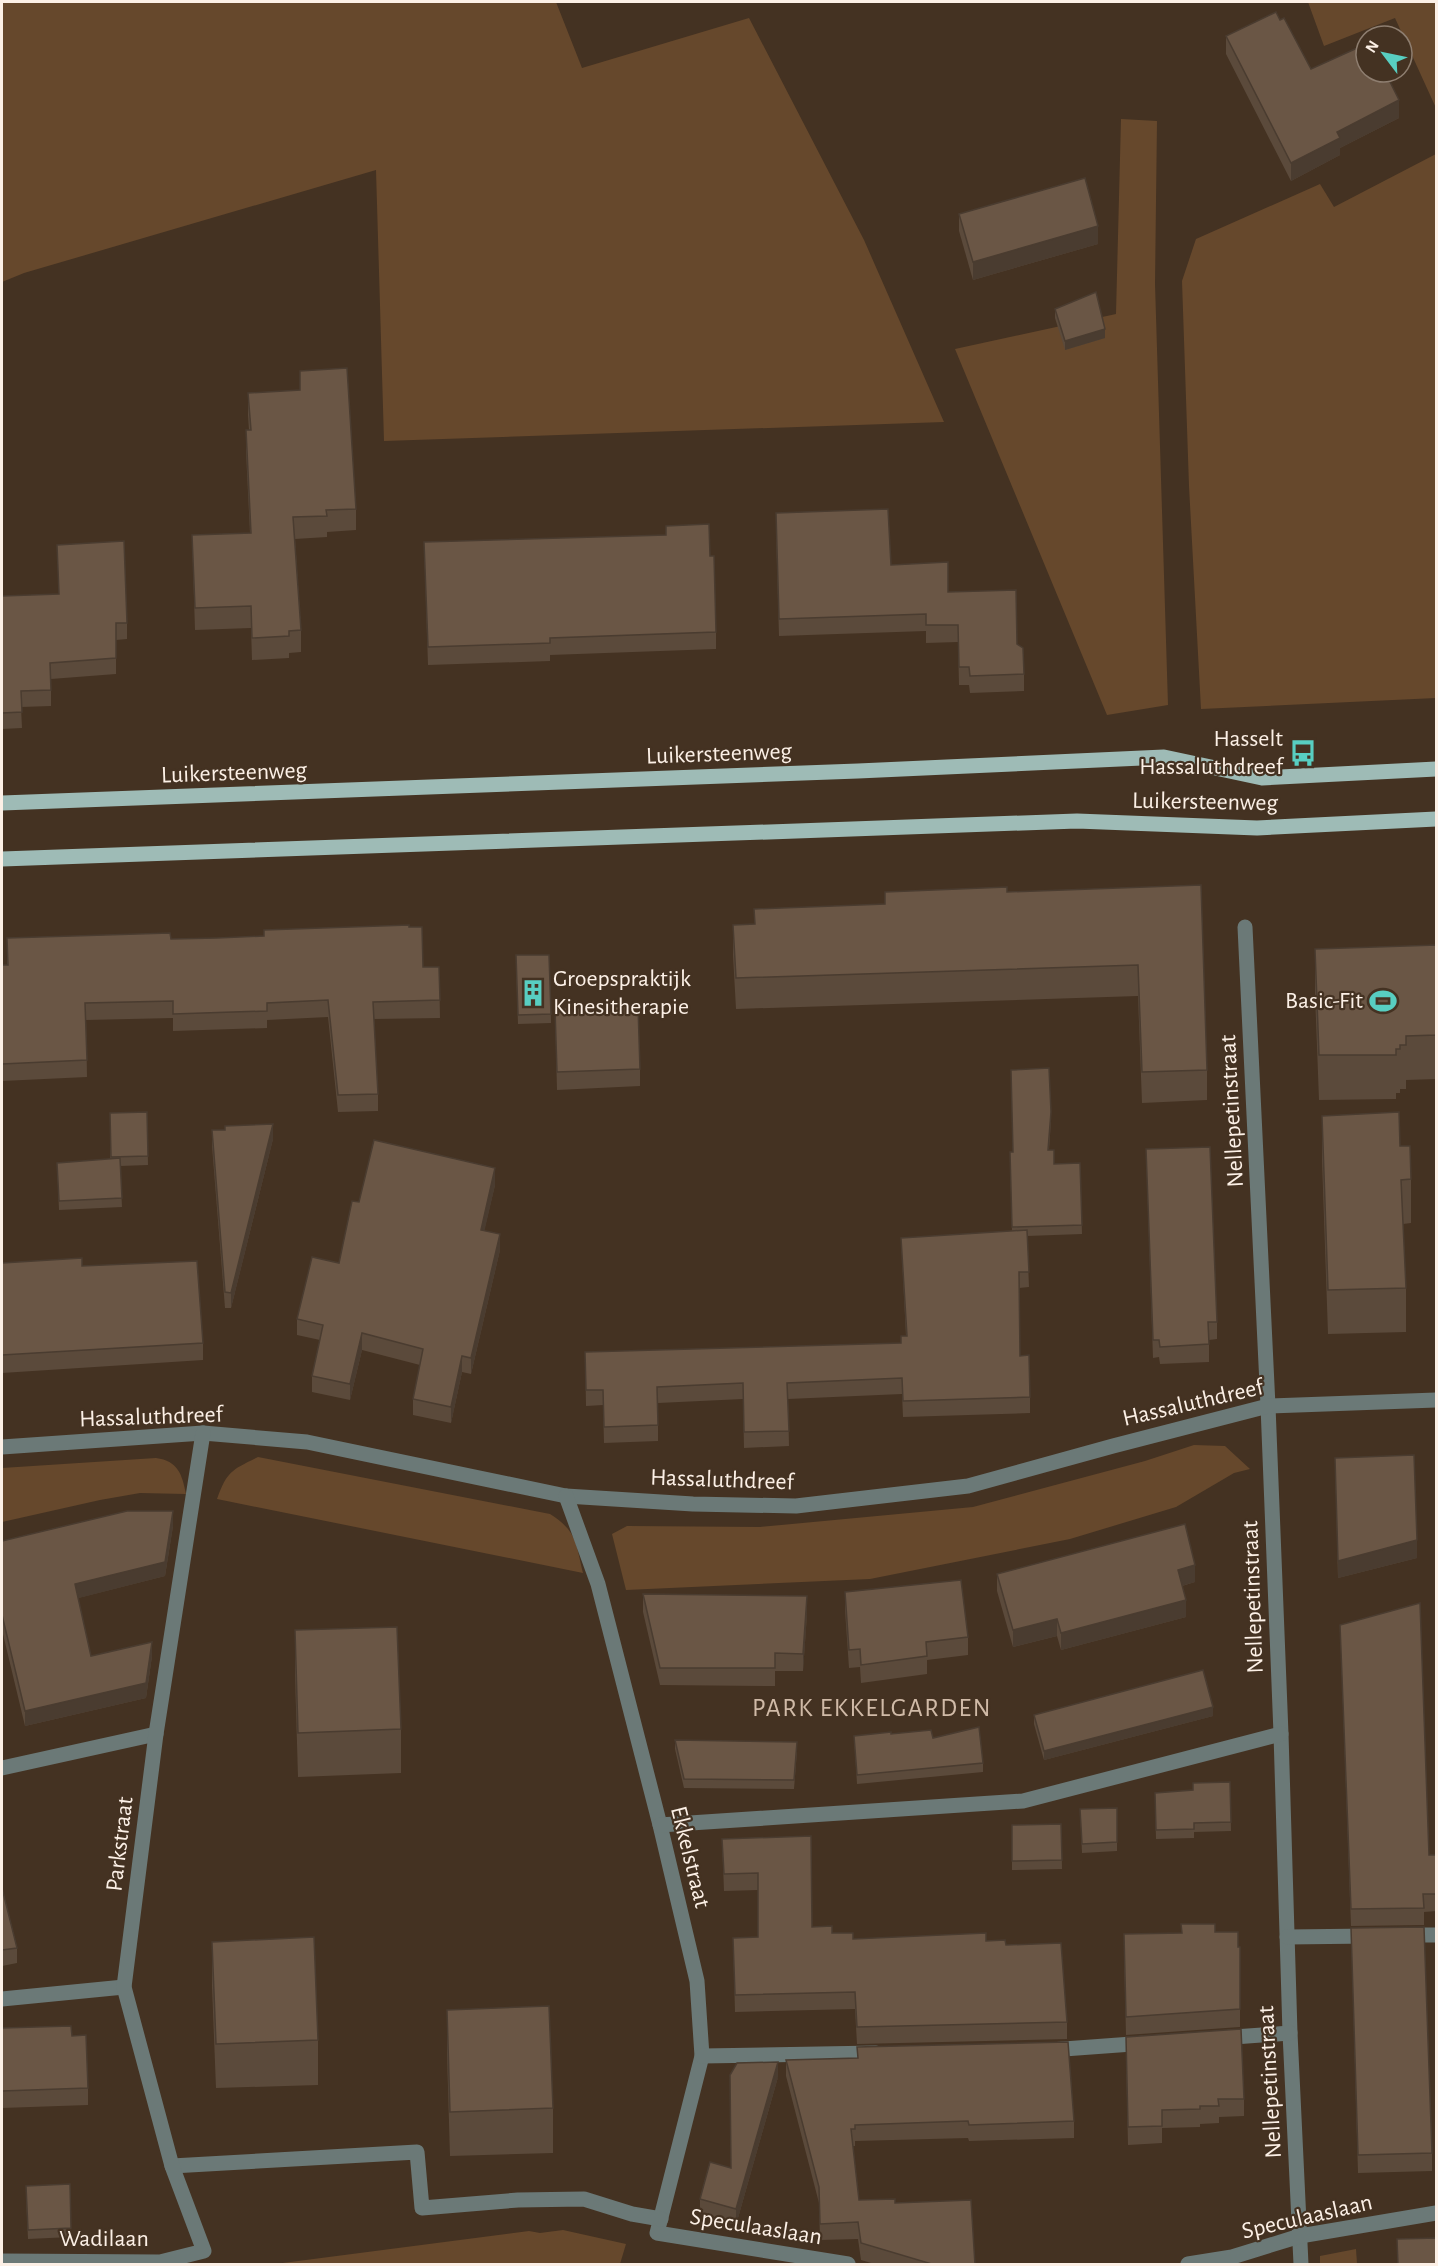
<svg xmlns="http://www.w3.org/2000/svg" width="1438" height="2266" font-family="'Alegreya Sans',sans-serif">
<rect width="100%" height="100%" fill="#443222"/>
<g fill="#66482c">
<path d="M2 2H556L582 68 749 18 864 240 944 422 384 441 376 170 24 273 2 282Z"/>
<path d="M1308 2H1436V108L1395 18 1324 46Z"/>
<path d="M1121 119 1157 121 1155 284 1168 705 1107 715 955 349 1116 314Z"/>
<path d="M1436 154V698L1201 709 1189 486 1182 281 1196 239 1320 184 1334 207Z"/>
<path d="M1194 1445 1225 1446 1250 1469 1234 1473 1176 1507 1070 1539 870 1579 626 1590 612 1534 627 1526 760 1527 973 1507 1145 1461Z"/>
<path d="M258 1457 550 1514C577 1531 576 1544 583 1573L217 1499C227 1471 232 1470 258 1457Z"/>
<path d="M156 1458C178 1461 182 1474 186 1494L140 1493 100 1500 2 1522V1468Z"/>
<path d="M563 2230 626 2244 620 2264H275L529 2231 540 2233Z"/>
<path d="M1356 2249 1357 2264H1320V2256Z"/>
</g>
<g fill="none" stroke-linecap="round" stroke-linejoin="round">
<g stroke="#6b7977" stroke-width="15">
<path d="M1245 927 1268 1406 1281 1734 1290 2033 1301 2264"/>
<path d="M2 1447 203 1433 307 1442 566 1496 693 1504 796 1506 968 1486 1113 1446 1268 1406 1436 1400"/>
<path d="M566 1496 598 1584 660 1825 697 1981 702 2056 657 2233 848 2264"/>
<path d="M2 1768 156 1734"/>
<path d="M660 1825 1023 1801 1281 1734"/>
<path d="M1404 1935H1436"/>
<path d="M1287 1937 1371 1936"/>
<path d="M2 1999 124 1987"/>
<path d="M1220 2038 1290 2033"/>
<path d="M1050 2050 1146 2043"/>
<path d="M702 2056 876 2053"/>
<path d="M172 2166 417 2152 422 2208 518 2200 584 2199 632 2214 661 2219"/>
<path d="M2 2261 160 2262 204 2251 172 2166 124 1987 156 1734 203 1433"/>
<path d="M1188 2264 1232 2257 1300 2236 1436 2213"/>
</g>
<g stroke="#9ebbb6" stroke-width="15">
<path d="M2 803 858 771 1164 757 1262 778 1436 769"/>
<path d="M2 859 1077 821 1257 828 1436 819"/>
</g>
</g>
<g fill="#5b4a3b">
<path d="M1280 20 1311 69 1399 118 1340 148V155L1291 181 1226 54V36Z"/>
<path d="M959 214 1098 244 973 280 959 231Z"/>
<path d="M1055 309 1105 338 1065 350 1055 318Z"/>
<path d="M248 393 356 509V530L327 532V537L295 539 301 630V652L289 653V658L252 660 251 628 195 630 192 535 250 533 246 452V430H249L248 415Z"/>
<path d="M776 530 948 592 1017 644 1024 674V691L970 693 969 685H959L958 642 926 643V631L779 636Z"/>
<path d="M424 542 710 556 716 632V649L550 655V661L428 665Z"/>
<path d="M2 596 127 623V639L116 640V674L51 679V706L21 707 22 728 2 729Z"/>
<path d="M1201 885 1207 1070V1100L1142 1103 1138 996 736 1009 733 955V925L754 924 885 904V892H1007Z"/>
<path d="M7 938 171 939 423 967H439L440 1018 374 1019 378 1094V1111L338 1112 328 1017 267 1020V1028L173 1031V1018L86 1020 87 1077 2 1081V965H7Z"/>
<path d="M1437 945V1079L1406 1080V1089H1400V1093H1396V1099L1319 1100 1315 993V949Z"/>
<path d="M549 955 551 1023 518 1024 516 964Z"/>
<path d="M555 1009 640 1069V1086L557 1090Z"/>
<path d="M147 1112 148 1165 120 1166 122 1207 59 1210 57 1163 110 1159V1113Z"/>
<path d="M1322 1116 1400 1146 1411 1179V1223L1403 1224 1406 1288V1332L1328 1334 1322 1160Z"/>
<path d="M1051 1121 1049 1150 1054 1164 1080 1163 1082 1234 1027 1236 1029 1287 1019 1288 1020 1356 1030 1397V1413L903 1417 902 1394 788 1399 789 1446 744 1448 743 1399 658 1403V1441L604 1443 603 1405 586 1406 585 1352 901 1343 906 1336 901 1238 1012 1231 1010 1161 1013 1152Z"/>
<path d="M212 1130 273 1139 231 1308H225L212 1146Z"/>
<path d="M1146 1149 1217 1322V1339L1209 1340V1362L1160 1364 1159 1357 1153 1358Z"/>
<path d="M495 1185 484 1231 500 1250 471 1374 462 1372 451 1423 413 1415V1399L420 1365 362 1350 350 1400 312 1392V1376L320 1340 297 1335V1319L339 1263 359 1202Z"/>
<path d="M2 1263 82 1266 203 1343V1360L2 1373Z"/>
<path d="M1335 1458 1417 1558 1338 1578Z"/>
<path d="M173 1526 165 1576 78 1598 91 1656H152L146 1698 25 1726 2 1630V1541Z"/>
<path d="M997 1574 1195 1582 1182 1586 1186 1617 1061 1650 1057 1636 1013 1647 997 1591Z"/>
<path d="M845 1592 968 1637V1655L927 1660V1674L861 1683 860 1667 849 1668 845 1610Z"/>
<path d="M643 1594 807 1614 803 1671H775V1686L660 1685 643 1612Z"/>
<path d="M1340 1625 1429 1855H1437V1911L1424 1912V1925L1351 1926Z"/>
<path d="M295 1630 401 1729V1773L298 1777 295 1675Z"/>
<path d="M1034 1715 1213 1716 1044 1760 1034 1724Z"/>
<path d="M891 1734 933 1738 983 1763V1772L857 1784 854 1736Z"/>
<path d="M675 1740 797 1751 794 1789 684 1788 675 1749Z"/>
<path d="M1230 1782 1231 1831 1194 1832V1838L1156 1839 1155 1802 1193 1790Z"/>
<path d="M1117 1808V1851L1082 1853 1080 1809Z"/>
<path d="M1061 1824 1062 1869 1012 1870V1825Z"/>
<path d="M811 1836 812 1927 853 1939 986 1941 1006 1945 1067 2022V2039L857 2044 855 2009 735 2012 733 1938 758 1937V1890L724 1891 722 1839Z"/>
<path d="M2 1888 17 1948V1963L2 1966Z"/>
<path d="M1351 1928 1432 2153V2171L1358 2173Z"/>
<path d="M1215 1932 1238 1947H1240V2027L1126 2035 1124 1952Z"/>
<path d="M212 1942 318 2040V2085L216 2088 212 1986Z"/>
<path d="M447 2010 553 2108V2153L450 2156 447 2054Z"/>
<path d="M2 2028 88 2088V2105L2 2108Z"/>
<path d="M1126 2054 1244 2099V2116L1219 2117V2123L1200 2124V2127L1162 2128V2143L1128 2145Z"/>
<path d="M786 2060 1074 2121V2138L969 2141 968 2138 855 2141V2146H853L859 2200 895 2203 975 2265H878L861 2260 858 2239 820 2240 819 2203 786 2076Z"/>
<path d="M778 2077 736 2225 700 2214V2199L731 2168Z"/>
<path d="M70 2184 71 2237 28 2239 26 2195Z"/>
</g>
<g fill="#4a3c30">
<path d="M1399 100V118L1340 148V155L1291 181V163L1337 132Z"/>
<path d="M1098 226V244L973 280V262Z"/>
<path d="M1105 329V338L1065 350V341Z"/>
<path d="M273 1124V1139L231 1308V1293Z"/>
<path d="M495 1168V1185L481 1246V1230Z"/>
<path d="M500 1234V1250L471 1374V1358Z"/>
<path d="M362 1333V1350L350 1400V1384Z"/>
<path d="M462 1356V1372L451 1423V1407Z"/>
<path d="M173 1511V1526L165 1576 75 1599V1584Z"/>
<path d="M1417 1540V1558L1338 1578V1561Z"/>
<path d="M1195 1565V1582L1178 1587V1570Z"/>
<path d="M807 1596V1614L803 1671V1654Z"/>
<path d="M1186 1600V1617L1061 1650V1633Z"/>
<path d="M1057 1619V1636L1013 1647V1630Z"/>
<path d="M152 1642V1656L146 1698 25 1726V1711Z"/>
<path d="M1213 1707V1716L1044 1760V1751Z"/>
<path d="M778 2062V2077L736 2225V2209Z"/>
</g>
<g fill="#6a5645" stroke="#4a3c30" stroke-width="1.5">
<path d="M1276 12 1280 20 1284 18 1311 69 1366 44V72H1385L1399 100 1337 132 1340 138 1291 163 1226 36Z"/>
<path d="M1085 178 1098 226 973 262 959 214Z"/>
<path d="M1096 292 1105 329 1065 341 1055 309Z"/>
<path d="M347 368 356 509 326 510 327 516 293 517 301 630 289 631V636L252 638 251 606 195 608 192 535 251 533 246 430H251L248 393 300 390V371Z"/>
<path d="M888 509 891 565 948 562V592L1016 590 1017 644 1023 648 1024 674 970 676 969 667H959L958 625H926V614L779 619 776 513Z"/>
<path d="M709 524 710 556H714L716 632 550 638V643L428 647 424 542 666 535V526Z"/>
<path d="M124 541 127 623H116V658L50 663 51 690 21 691 22 712 2 713V596L59 594 57 545Z"/>
<path d="M1201 885 1207 1070 1142 1072 1138 965 736 978 733 925 755 924 754 909 885 904V892L1007 887V892Z"/>
<path d="M409 925V927H422L423 967H439L440 1000 373 1002 378 1094 338 1095 328 1000 267 1003V1011L173 1014V1001L85 1003 87 1060 2 1064V965H8L7 938 170 933 171 939 217 938 264 936V930Z"/>
<path d="M1437 945V1035L1406 1036V1045H1400V1049H1396V1055H1319L1315 949Z"/>
<path d="M516 955H549L551 1014 518 1015Z"/>
<path d="M638 1006 640 1069 557 1072 555 1009Z"/>
<path d="M1049 1068 1051 1112 1048 1150H1054V1164L1080 1163 1082 1225 1012 1227 1010 1152H1013L1011 1070Z"/>
<path d="M147 1112 148 1156 111 1157 110 1113Z"/>
<path d="M1399 1112 1400 1146H1410L1411 1179 1401 1180 1406 1288 1328 1290 1322 1116Z"/>
<path d="M273 1124 231 1293 225 1292 212 1130H225V1126Z"/>
<path d="M374 1140 495 1168 481 1230 500 1234 471 1358 462 1356 451 1407 413 1399 423 1349 362 1333 350 1384 312 1376 323 1325 297 1319 312 1257 339 1263 352 1201 359 1202Z"/>
<path d="M1210 1147 1217 1322H1208L1209 1344 1160 1347 1159 1340H1153L1146 1149Z"/>
<path d="M120 1158 122 1198 59 1201 57 1163Z"/>
<path d="M1027 1230 1029 1272H1019L1020 1356 1029 1355 1030 1397 903 1401 902 1378 787 1383 789 1431 744 1432 743 1383 657 1387 658 1425 604 1427 603 1390H586L585 1352 901 1343V1336H907L901 1238Z"/>
<path d="M82 1258V1266L197 1261 203 1343 2 1355V1263Z"/>
<path d="M1414 1455 1417 1540 1338 1561 1335 1458Z"/>
<path d="M127 1511H173L165 1562 75 1584 91 1656 152 1642 146 1683 25 1711 2 1615V1616V1541Z"/>
<path d="M1185 1524 1195 1565 1178 1570 1186 1600 1061 1633 1057 1619 1013 1630 997 1574Z"/>
<path d="M961 1580 968 1637 926 1642 927 1656 861 1665 860 1649 849 1650 845 1592Z"/>
<path d="M643 1594 807 1596 803 1654 775 1653V1668H660Z"/>
<path d="M1420 1603 1429 1855H1437V1894H1423L1424 1908 1351 1909 1340 1625Z"/>
<path d="M397 1627 401 1729 298 1733 295 1630Z"/>
<path d="M1203 1670 1213 1707 1044 1751 1034 1715Z"/>
<path d="M979 1727 983 1763 857 1775 854 1736 891 1732V1734L931 1730 933 1738Z"/>
<path d="M675 1740 797 1742 794 1780 684 1779Z"/>
<path d="M1230 1782 1231 1822 1194 1823V1829L1156 1830 1155 1793 1193 1790V1783Z"/>
<path d="M1117 1808V1842L1082 1844 1080 1809Z"/>
<path d="M1061 1824 1062 1860 1012 1861V1825Z"/>
<path d="M811 1836 812 1927 832 1926V1933H853V1939L986 1933V1941L1005 1940 1006 1945 1061 1943 1067 2022 857 2027 855 1992 735 1995 733 1938 758 1937V1873L724 1874 722 1839Z"/>
<path d="M2 1888 17 1948 2 1950Z"/>
<path d="M1181 1924H1215V1932H1238V1947H1240V2009L1126 2017 1124 1934 1182 1933Z"/>
<path d="M1424 1927 1432 2153 1358 2155 1351 1928Z"/>
<path d="M314 1937 318 2040 216 2044 212 1942Z"/>
<path d="M549 2006 553 2108 450 2112 447 2010Z"/>
<path d="M71 2026 72 2036 86 2035 88 2088 2 2091V2028Z"/>
<path d="M1241 2029 1244 2099H1218L1219 2106H1200V2109L1162 2110V2126L1128 2127 1126 2037Z"/>
<path d="M1068 2042 1074 2121 969 2125 968 2121 855 2125V2129H851L859 2200 895 2199V2203L971 2200 975 2265H935L861 2243 858 2222 820 2224 819 2187 786 2060 858 2058 857 2047Z"/>
<path d="M778 2062 736 2209 700 2199 710 2162 731 2168 730 2075 737 2063Z"/>
<path d="M70 2184 71 2228 28 2230 26 2186Z"/>
<path d="M1437 2238V2265H1398L1397 2239Z"/>
</g>
<defs>
<symbol id="bus-bare" viewBox="-9 -9 18 18"><path d="M-5-6H5V4H4V6H2V4H-2V6H-4V4H-5ZM-3.5-4V0h7V-4ZM-3.5 1.2v1.5H-2V1.2ZM2 1.2v1.5H3.5V1.2Z" fill="#58cec1" stroke="#443222" stroke-width="2.5" paint-order="stroke"/></symbol>
<symbol id="building-bare" viewBox="-9 -9 18 18"><path d="M-4-6H4V6H1V3H-1V6H-4ZM-2.5-4.3h1.7v1.8h-1.7ZM.8-4.3h1.7v1.8H.8ZM-2.5-1h1.7V.8h-1.7ZM.8-1h1.7V.8H.8Z" fill="#58cec1" stroke="#443222" stroke-width="2.5" paint-order="stroke"/></symbol>
<symbol id="stadium-bare" viewBox="-9 -9 18 18"><path d="M0-5a6.5 5 0 1 0 0 10a6.5 5 0 1 0 0-10ZM-3.5-1.8h7v3.6h-7Z" fill="#58cec1" stroke="#443222" stroke-width="2.5" paint-order="stroke"/></symbol>
</defs>
<g fill-rule="evenodd">
<use href="#bus-bare" x="1284" y="734" width="38" height="38"/>
<use href="#building-bare" x="514" y="974" width="38" height="38"/>
<use href="#stadium-bare" x="1364" y="982" width="38" height="38"/>
</g>
<g text-anchor="middle" dominant-baseline="central" stroke-width="4.5" stroke-linejoin="round" paint-order="stroke">
<g font-size="24" fill="#fcf0e6" stroke="#443222" text-anchor="end">
<text x="1283" y="739">Hasselt<tspan x="1283" dy="28">Hassaluthdreef</tspan></text>
<text x="553" y="979" text-anchor="start">Groepspraktijk<tspan x="553" dy="28">Kinesitherapie</tspan></text>
<text x="1363" y="1001">Basic-Fit</text>
</g>
<g font-size="24" fill="#fcf0e6" stroke="#443222">
<text transform="translate(719 754) rotate(-2)">Luikersteenweg</text>
<text transform="translate(234 773) rotate(-2)">Luikersteenweg</text>
<text transform="translate(1205 802) rotate(1)">Luikersteenweg</text>
<text transform="translate(1232 1111) rotate(-93)">Nellepetinstraat</text>
<text transform="translate(1193 1403) rotate(-13)">Hassaluthdreef</text>
<text transform="translate(151 1417) rotate(-2)">Hassaluthdreef</text>
<text transform="translate(722 1480) rotate(2)">Hassaluthdreef</text>
<text transform="translate(1253 1597) rotate(-92)">Nellepetinstraat</text>
<text transform="translate(120 1844) rotate(-83)">Parkstraat</text>
<text transform="translate(690 1857) rotate(76)">Ekkelstraat</text>
<text transform="translate(1270 2082) rotate(-93)">Nellepetinstraat</text>
<text transform="translate(1307 2217) rotate(-13)">Speculaaslaan</text>
<text transform="translate(756 2227) rotate(9)">Speculaaslaan</text>
<text x="104" y="2239">Wadilaan</text>
</g>
<g font-size="26" letter-spacing="1.5" fill="#d0baa7" stroke="#443222">
<text x="872" y="1708">PARK EKKELGARDEN</text>
</g>
</g>
<rect width="1438" height="2266" fill="none" stroke="#fcf0e6" stroke-width="6"/>
<g transform="translate(1384 54) rotate(302)"><circle r="28" fill="#443222" stroke="#8e7e70" stroke-width="1.5"/>
<path d="M0-4.5L10 22L0 15L-10 22Z" fill="#58cec1"/>
<text y="-9" font-size="16" font-weight="bold" text-anchor="middle" fill="#fcf0e6">N</text>
</g>
</svg>
